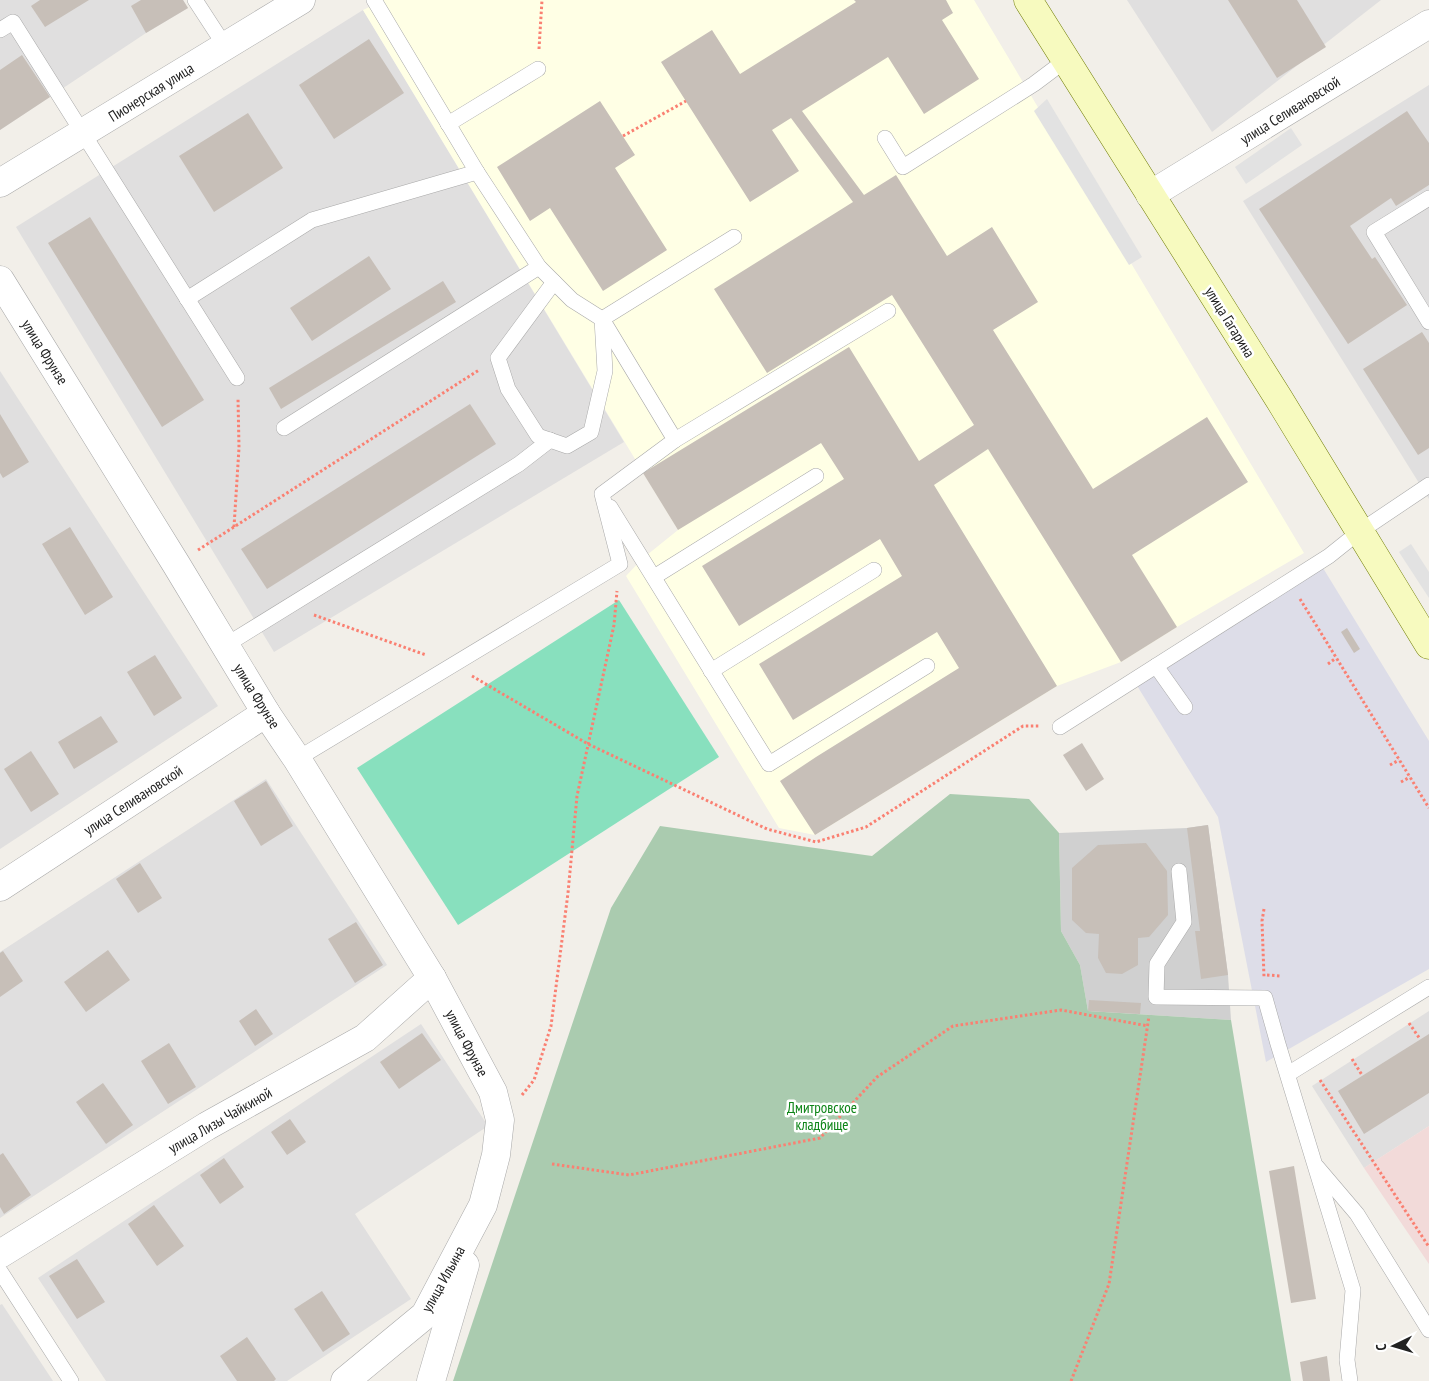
<svg xmlns="http://www.w3.org/2000/svg" width="1429" height="1381" font-family="'PT Sans Narrow',sans-serif">
<rect width="100%" height="100%" fill="#f2efe9"/>
<g fill="#e0dfdf">
<path d="M0 0H183L188 8 146 33 0 130Z"/>
<path d="M1127 0H1381L1212 132Z"/>
<path d="M363 10 624 442 274 652 16 227Z"/>
<path d="M1429 85V499L1243 201Z"/>
<path d="M0 371 218 706 0 849Z"/>
<path d="M266 779 387 965 0 1218V952Z"/>
<path d="M1429 1011V1126L1364 1168 1312 1086Z"/>
<path d="M421 1024 488 1126 355 1214 411 1299 287 1381H106L38 1278Z"/>
<path d="M2 1304 53 1381H0V1305Z"/>
</g>
<path fill="#f2dad9" d="M1429 1126V1264L1364 1168Z"/>
<path fill="#ffffe5" d="M384 0H974L1304 553 1177 627 1121 662 1057 686 815 835 779 828 626 576 642 559 678 530 363 10Z"/>
<path fill="#d0d0d0" d="M1208 825 1228 975 1231 1020 1088 1011 1080 965 1061 931 1059 833 1187 828Z"/>
<path fill="#aacbaf" d="M950 794 1029 799 1059 833 1061 931 1080 965 1088 1011 1231 1020 1291 1381H453L611 908 660 826 872 856Z"/>
<path fill="#88e0be" d="M619 600 719 757 458 925 357 768Z"/>
<g fill="#e2e2e2">
<path d="M1047 99 1142 257 1129 265 1034 111Z"/>
<path d="M1291 128 1302 145 1246 184 1235 167Z"/>
<path d="M1411 544 1429 572V598L1399 552Z"/>
</g>
<path fill="#dddde8" d="M1323 568 1429 741V969L1266 1062 1218 817 1136 684Z"/>
<g fill="#c7bfb8">
<path d="M40 0H89L45 27 31 6Z"/>
<path d="M141 0H183L188 8 146 33 131 6Z"/>
<path d="M854 0H946L953 13 942 20 979 79 924 114 888 57 802 111 864 195 896 175 947 256 992 227 1038 302 993 330 1093 489 1207 417 1248 482 1132 555 1177 627 1121 662 988 449 934 485 1057 686 815 835 780 781 816 757 959 668 937 632 793 720 759 664 902 576 880 539 739 626 702 566 844 479 821 443 678 530 643 473 849 347 919 461 974 425 892 295 767 373 714 289 853 202 791 118 772 130 799 171 750 202 661 62 712 30 740 74 856 2Z"/>
<path d="M1228 0H1297L1326 47 1277 78Z"/>
<path d="M369 39 404 93 334 139 299 85Z"/>
<path d="M22 55 50 97 0 130V70Z"/>
<path d="M600 101 635 155 615 168 667 250 603 291 550 208 530 221 497 167Z"/>
<path d="M1407 111 1429 143V185L1396 206 1391 198 1350 226 1372 259 1375 257 1407 305 1348 344 1259 209Z"/>
<path d="M248 113 283 168 214 212 179 156Z"/>
<path d="M90 217 204 400 162 427 48 243Z"/>
<path d="M369 256 391 289 312 341 290 308Z"/>
<path d="M443 281 456 302 281 409 269 388Z"/>
<path d="M1422 332 1429 343V448L1418 455 1363 369Z"/>
<path d="M470 404 496 444 267 589 241 549Z"/>
<path d="M0 414 29 462 3 478 0 473Z"/>
<path d="M70 527 113 597 85 615 42 544Z"/>
<path d="M1347 628 1360 649 1354 653 1341 632Z"/>
<path d="M155 655 182 698 154 716 127 672Z"/>
<path d="M101 716 118 742 74 769 58 742Z"/>
<path d="M1082 743 1104 779 1086 791 1063 755Z"/>
<path d="M31 751 59 794 31 812 4 769Z"/>
<path d="M266 781 293 826 261 846 234 801Z"/>
<path d="M1208 825 1228 975 1201 979 1195 931H1200L1187 828Z"/>
<path d="M1146 843 1167 871 1168 915 1149 937 1138 938V965L1122 974 1106 973 1098 958 1099 934 1086 933 1072 920V868L1098 845Z"/>
<path d="M140 863 162 898 138 913 116 879Z"/>
<path d="M356 922 383 965 355 983 328 939Z"/>
<path d="M108 950 130 980 86 1012 64 982Z"/>
<path d="M3 951 23 981 0 997V953Z"/>
<path d="M1089 1000 1141 1003 1140 1014 1088 1011Z"/>
<path d="M256 1009 273 1034 255 1046 239 1021Z"/>
<path d="M422 1033 441 1060 399 1089 380 1062Z"/>
<path d="M1429 1034V1093L1364 1134 1338 1091Z"/>
<path d="M169 1043 196 1087 168 1104 141 1061Z"/>
<path d="M103 1083 133 1125 106 1144 76 1102Z"/>
<path d="M290 1119 306 1142 287 1155 271 1132Z"/>
<path d="M3 1153 31 1195 4 1214 0 1207V1155Z"/>
<path d="M224 1158 244 1187 220 1204 200 1175Z"/>
<path d="M1294 1166 1316 1299 1291 1303 1269 1171Z"/>
<path d="M154 1205 184 1246 157 1266 128 1224Z"/>
<path d="M77 1259 105 1302 77 1319 49 1276Z"/>
<path d="M322 1291 350 1334 323 1352 294 1309Z"/>
<path d="M247 1337 276 1379 274 1381H237L220 1356Z"/>
<path d="M1327 1356 1330 1381H1303L1300 1362Z"/>
</g>
<g fill="none" stroke-linecap="round" stroke-linejoin="round">
<defs>
<g id="lane">
<path d="M195 0 225 46"/>
<path d="M0 30 13 22 237 378"/>
<path d="M448 124 538 69"/>
<path d="M885 138 903 167 1034 84 1066 60"/>
<path d="M1429 198 1374 232 1429 322"/>
<path d="M554 282 498 358 508 389 538 436 567 446 591 432 605 371 602 319 734 237"/>
<path d="M187 299 312 220 477 172"/>
<path d="M284 428 539 267"/>
<path d="M675 440 888 311"/>
<path d="M610 507 769 764 927 666"/>
<path d="M654 577 816 476"/>
<path d="M226 645 519 464 550 440"/>
<path d="M1156 666 1185 707"/>
<path d="M711 671 874 570"/>
<path d="M1060 727 1329 556 1359 532 1429 485"/>
<path d="M297 759 620 564 602 494 675 440 602 319 572 300 539 267 477 172 374 0"/>
<path d="M1179 871 1184 922 1157 964 1156 997 1265 998 1278 1044 1353 1290 1347 1360 1350 1381"/>
<path d="M1288 1074 1429 987"/>
<path d="M1317 1167 1357 1214 1429 1330"/>
<path d="M0 1271 71 1381"/>
</g>
<g id="street">
<path d="M0 183 301 0"/>
<path d="M1150 195 1429 24"/>
<path d="M0 280 176 564 266 713 297 759 432 978 493 1092 500 1120 496 1155 483 1205 425 1315 345 1381"/>
<path d="M0 887 266 713"/>
<path d="M0 1254 207 1126 365 1038 432 978"/>
<path d="M431 1381 465 1265"/>
</g>
<path id="secondary" d="M1028 0 1279 399 1429 645"/>
</defs>
<use href="#lane" stroke="#a9a9a9" stroke-width="16"/>
<use href="#street" stroke="#a9a9a9" stroke-width="29"/>
<use href="#secondary" stroke="#707d05" stroke-width="29"/>
<g stroke="#fa8072" stroke-width="3" stroke-dasharray="2.5 2.5" stroke-linecap="butt">
<path d="M539 49 542 0"/>
<path d="M623 136 686 101"/>
<path d="M234 527 239 448 238 398"/>
<path d="M198 550 479 370"/>
<path d="M1300 599 1429 808"/>
<path d="M314 615 426 655"/>
<path d="M1328 664 1336 658"/>
<path d="M472 676 588 744 767 829 816 842 866 827 1023 726H1040"/>
<path d="M1390 765 1399 760"/>
<path d="M1401 782 1410 777"/>
<path d="M1264 909 1262 921 1264 977"/>
<path d="M1267 975 1281 976"/>
<path d="M1409 1023 1420 1039"/>
<path d="M1352 1059 1362 1075"/>
<path d="M1320 1080 1429 1247"/>
<path d="M522 1095 534 1080 551 1026 568 893 577 796 614 625 617 591"/>
<path d="M552 1164 629 1175 820 1138 877 1077 953 1026 1061 1010 1148 1026"/>
<path d="M1071 1381 1109 1284 1149 1016"/>
</g>
<use href="#lane" stroke="#fff" stroke-width="15"/>
<use href="#street" stroke="#fff" stroke-width="28"/>
<use href="#secondary" stroke="#f7fabf" stroke-width="28"/>
</g>
<g text-anchor="middle" dominant-baseline="central" stroke-width="5" stroke-linejoin="round" paint-order="stroke">
<g font-size="15" fill="#222" stroke="#fff">
<text transform="translate(151 92) rotate(-32)">Пионерская улица</text>
<text transform="translate(1290 110) rotate(-32)">улица Селивановской</text>
<text transform="translate(1230 322) rotate(58)">улица Гагарина</text>
<text transform="translate(45 352) rotate(58)">улица Фрунзе</text>
<text transform="translate(257 696) rotate(58)">улица Фрунзе</text>
<text transform="translate(133 800) rotate(-33)">улица Селивановской</text>
<text transform="translate(467 1043) rotate(62)">улица Фрунзе</text>
<text transform="translate(220 1120) rotate(-30)">улица Лизы Чайкиной</text>
<text transform="translate(443 1279) rotate(-61)">улица Ильина</text>
</g>
<g font-size="15" fill="#0c8416" stroke="#fff">
<text x="822" y="1107">Дмитровское<tspan x="822" dy="17">кладбище</tspan></text>
</g>
</g>
<g transform="translate(1394 1346) rotate(265)" stroke="#ffffff" stroke-width="4" paint-order="stroke">
<path d="M0-4L9 19L0 12L-9 19Z" fill="#222222"/>
<text y="-8" font-size="14" font-weight="bold" text-anchor="middle" fill="#222222">С</text>
</g>
</svg>
